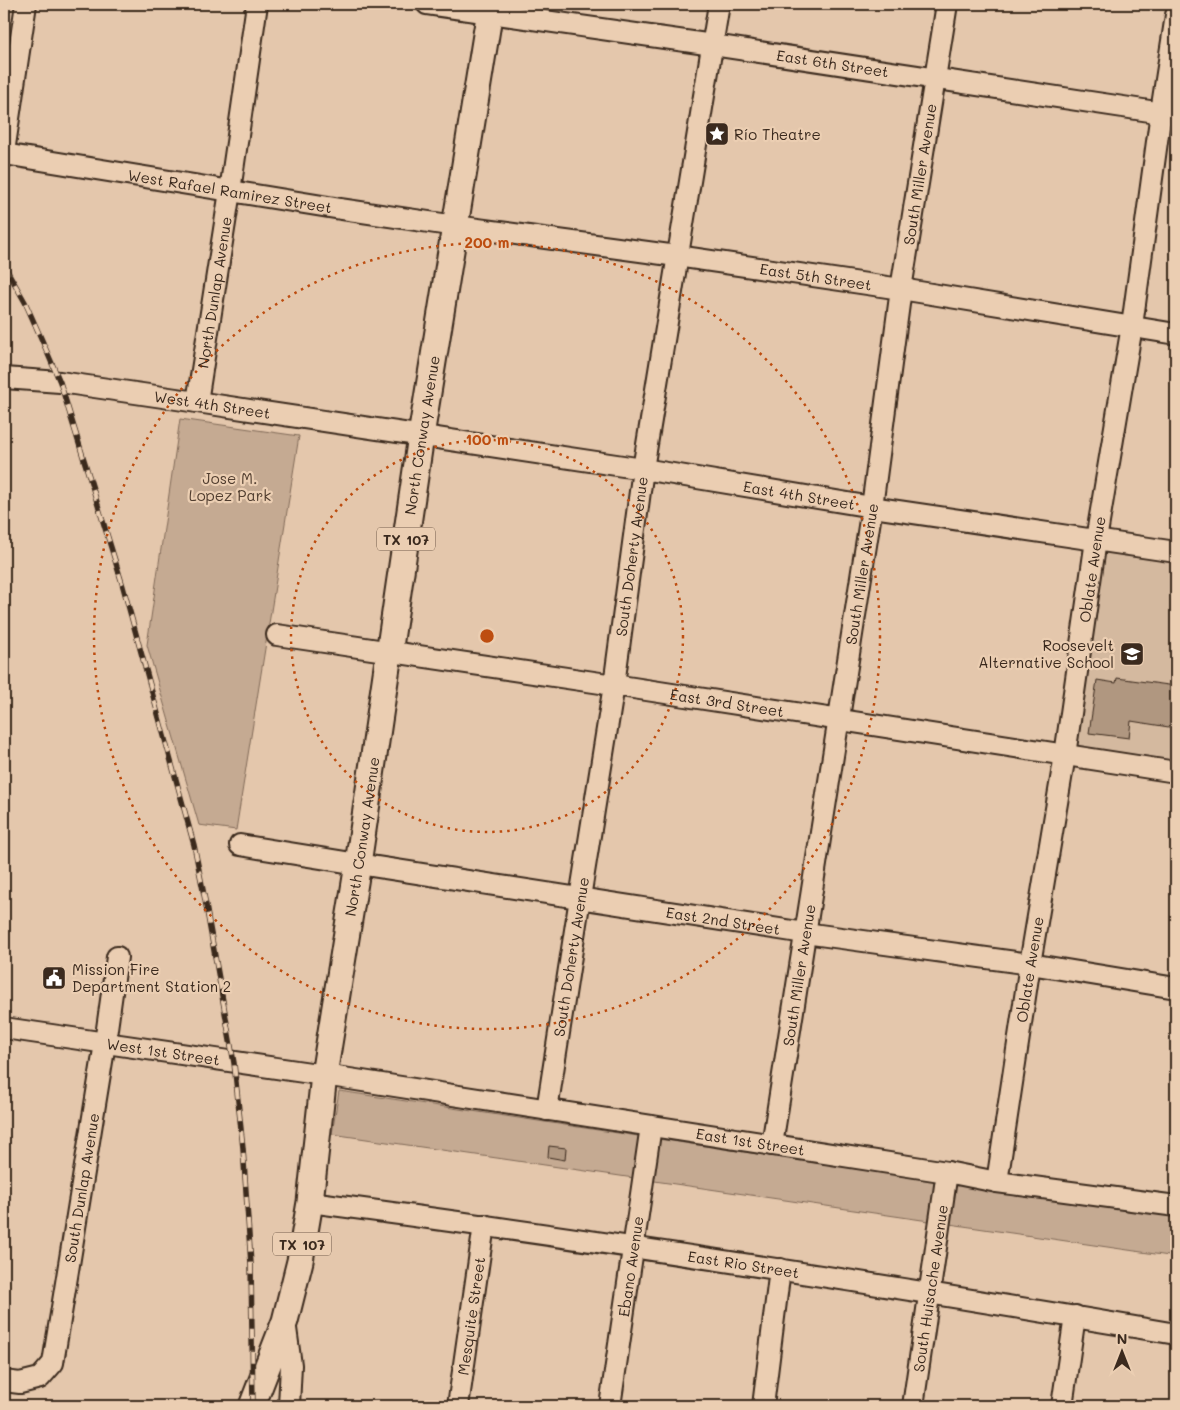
<svg xmlns="http://www.w3.org/2000/svg" width="1180" height="1410" font-family="Mali,sans-serif">
<rect width="100%" height="100%" fill="#e4c7ac"/>
<filter id="ink" filterUnits="userSpaceOnUse"><feTurbulence type="fractalNoise" baseFrequency=".02" numOctaves="2"/><feDisplacementMap in="SourceGraphic" scale="10" xChannelSelector="R" yChannelSelector="G"/><feConvolveMatrix kernelMatrix="1 2 1 2 8 2 1 2 1" color-interpolation-filters="sRGB"/></filter>
<g filter="url(#ink)">
<path fill="#d4b99f" d="M1103 552 1176 563V761L1074 746Z"/>
<g fill="#c5aa92" stroke="#806a58">
<path d="M180 419 299 436 236 830 199 825 147 645Z"/>
<path d="M339 1091 1176 1217V1257L332 1134Z"/>
</g>
<g fill="#b09780" stroke="#3b2a1e">
<path d="M1117 678 1176 686 1175 728 1131 721 1129 738 1089 733 1097 680 1116 683Z"/>
<path d="M549 1146 566 1148 565 1160 548 1157Z"/>
</g>
<g fill="none" stroke-linecap="round" stroke-linejoin="round">
<defs>
<g id="minor">
<path id="s1" d="M427 4 713 45 1176 115"/>
<path d="M4 152 26 4"/>
<path id="s2" d="M4 154 341 209 456 226 677 256 901 289 1176 334"/>
<path id="s3" d="M4 378 60 382 197 402 643 469 872 507 1176 552"/>
<path id="s4" d="M197 402 230 191 257 4"/>
<path id="s5" d="M277 635 614 685 1176 772"/>
<path id="s6" d="M240 845 358 864 805 933 1030 964 1176 988"/>
<path id="s7" d="M4 1028 324 1075 947 1172 997 1182 1176 1206"/>
<path id="s8" d="M547 1110 580 898 614 685 643 469 719 4"/>
<path id="s9" d="M772 1145 872 507 901 289 947 4"/>
<path id="s10" d="M997 1182 1030 964 1065 755 1096 540 1132 326 1161 112 1176 15"/>
<path id="s11" d="M310 1202C599 1240 888 1285 1176 1334"/>
<path d="M285 1321 291 1365 289 1406"/>
<path id="s12" d="M4 1381 20 1383 40 1378 53 1363 105 1043 117 957"/>
<path id="s13" d="M458 1406 484 1225"/>
<path id="s14" d="M610 1406 651 1126"/>
<path d="M763 1406 780 1269"/>
<path id="s15" d="M913 1406 947 1172"/>
<path d="M1062 1406 1075 1316"/>
</g>
<g id="major">
<path id="s16" d="M252 1406 285 1321 300 1261 310 1202 324 1075 358 864 421 436 491 4"/>
</g>
</defs>
<use href="#minor" stroke="#3b2a1e" stroke-width="24"/>
<use href="#major" stroke="#3b2a1e" stroke-width="29"/>
<use href="#minor" stroke="#ebceb2" stroke-width="20"/>
<use href="#major" stroke="#ebceb2" stroke-width="25"/>
<defs>
<path id="rail" d="M4 265 25 302 41 338 60 382 122 583 194 845 205 900 234 1063 243 1148 251 1264 253 1406"/>
</defs>
<use href="#rail" stroke="#3b2a1e" stroke-width="5.5"/>
<use href="#rail" stroke="#ebceb2" stroke-width="4" stroke-dasharray="11" stroke-linecap="butt"/>
</g>
</g>
<g fill="none" stroke="#bd4d10" stroke-width="2.5" stroke-dasharray="2.5 5">
<circle cx="487" cy="636" r="196"/>
<circle cx="487" cy="636" r="393"/>
</g>
<defs>
<symbol id="sight-square" viewBox="-11 -11 22 22"><rect x="-9" y="-9" width="18" height="18" rx="4" fill="#3b2a1e" stroke="#ebceb2"/><path d="M0-6L1.8-2.2L6-1.7L2.9 1.2L3.7 5.4L0 3.3L-3.7 5.4L-2.9 1.2L-6-1.7L-1.8-2.2Z" fill="#fff"/></symbol>
<symbol id="school-square" viewBox="-11 -11 22 22"><rect x="-9" y="-9" width="18" height="18" rx="4" fill="#3b2a1e" stroke="#ebceb2"/><path d="M0-5L7-2L0 1L-7-2ZM-4 1L0 2.5L4 1V4Q0 6-4 4Z" fill="#fff"/></symbol>
<symbol id="civic-square" viewBox="-11 -11 22 22"><rect x="-9" y="-9" width="18" height="18" rx="4" fill="#3b2a1e" stroke="#ebceb2"/><path d="M-.6-6.5H3V-4.5H.6V-3L4-1V1h2V6H-6V1h2V-1L-.6-3ZM-1.2 2.5V6h2.4V2.5Z" fill="#fff"/></symbol>
</defs>
<g fill-rule="evenodd">
<use href="#sight-square" x="703" y="120" width="28" height="28"/>
<use href="#school-square" x="1118" y="640" width="28" height="28"/>
<use href="#civic-square" x="40" y="964" width="28" height="28"/>
</g>
<g text-anchor="middle" dominant-baseline="central" stroke-width="4.5" stroke-linejoin="round" paint-order="stroke">
<g fill="#ebceb2" stroke="#705b4a" stroke-width="1">
<rect x="377" y="527.5" width="58" height="23" rx="4"/>
<rect x="273" y="1232.5" width="58" height="23" rx="4"/>
</g>
<g font-size="14" font-weight="bold" fill="#3b2a1e">
<text x="406" y="539">TX 107</text>
<text x="302" y="1244">TX 107</text>
</g>
<g font-size="15" fill="#3b2a1e" stroke="#ebceb2">
<text stroke="none"><textPath href="#s1" startOffset="410">East 6th Street</textPath></text>
<text stroke="none"><textPath href="#s9" startOffset="982">South Miller Avenue</textPath></text>
<text stroke="none"><textPath href="#s2" startOffset="229">West Rafael Ramirez Street</textPath></text>
<text stroke="none"><textPath href="#s2" startOffset="821">East 5th Street</textPath></text>
<text stroke="none"><textPath href="#s4" startOffset="111">North Dunlap Avenue</textPath></text>
<text stroke="none"><textPath href="#s3" startOffset="210">West 4th Street</textPath></text>
<text stroke="none"><textPath href="#s16" startOffset="988">North Conway Avenue</textPath></text>
<text stroke="none"><textPath href="#s3" startOffset="804">East 4th Street</textPath></text>
<text stroke="none"><textPath href="#s8" startOffset="560">South Doherty Avenue</textPath></text>
<text stroke="none"><textPath href="#s10" startOffset="620">Oblate Avenue</textPath></text>
<text stroke="none"><textPath href="#s9" startOffset="578">South Miller Avenue</textPath></text>
<text stroke="none"><textPath href="#s5" startOffset="455">East 3rd Street</textPath></text>
<text stroke="none"><textPath href="#s16" startOffset="582">North Conway Avenue</textPath></text>
<text stroke="none"><textPath href="#s6" startOffset="489">East 2nd Street</textPath></text>
<text stroke="none"><textPath href="#s8" startOffset="155">South Doherty Avenue</textPath></text>
<text stroke="none"><textPath href="#s10" startOffset="215">Oblate Avenue</textPath></text>
<text stroke="none"><textPath href="#s9" startOffset="172">South Miller Avenue</textPath></text>
<text stroke="none"><textPath href="#s7" startOffset="161">West 1st Street</textPath></text>
<text stroke="none"><textPath href="#s7" startOffset="755">East 1st Street</textPath></text>
<text stroke="none"><textPath href="#s12" startOffset="234">South Dunlap Avenue</textPath></text>
<text stroke="none"><textPath href="#s11" startOffset="438">East Rio Street</textPath></text>
<text stroke="none"><textPath href="#s14" startOffset="141">Ebano Avenue</textPath></text>
<text stroke="none"><textPath href="#s15" startOffset="119">South Huisache Avenue</textPath></text>
<text stroke="none"><textPath href="#s13" startOffset="91">Mesquite Street</textPath></text>
</g>
<g font-size="15" fill="#3b2a1e" stroke="#ebceb2" text-anchor="start">
<text x="734" y="134">Río Theatre</text>
<text x="1114" y="645" text-anchor="end">Roosevelt<tspan x="1114" dy="17">Alternative School</tspan></text>
<text x="72" y="969">Mission Fire<tspan x="72" dy="17">Department Station 2</tspan></text>
</g>
<g font-size="15" fill="#503d2f" stroke="#ebceb2">
<text x="230" y="478">Jose M.<tspan x="230" dy="17">Lopez Park</tspan></text>
</g>
</g>
<circle cx="487" cy="636" r="8" fill="#bd4d10" stroke="#ebceb2" stroke-width="2.5"/>
<g font-size="15" text-anchor="middle" font-weight="bold" fill="#bd4d10" stroke="#ebceb2" stroke-width="4.5" stroke-linejoin="round" paint-order="stroke">
<text x="487" y="248">200 m</text>
<text x="487" y="445">100 m</text>
</g>
<rect width="1180" height="1410" fill="none" stroke="#ebceb2" stroke-width="20"/>
<rect x="10" y="10" width="1160" height="1390" fill="none" stroke="#3b2a1e" stroke-width="2" filter="url(#ink)"/>
<g transform="translate(1122 1352)" stroke="#ebceb2" stroke-width="4" paint-order="stroke">
<path d="M0-4L9 19L0 12L-9 19Z" fill="#3b2a1e"/>
<text y="-8" font-size="14" font-weight="bold" text-anchor="middle" fill="#3b2a1e">N</text>
</g>
</svg>
